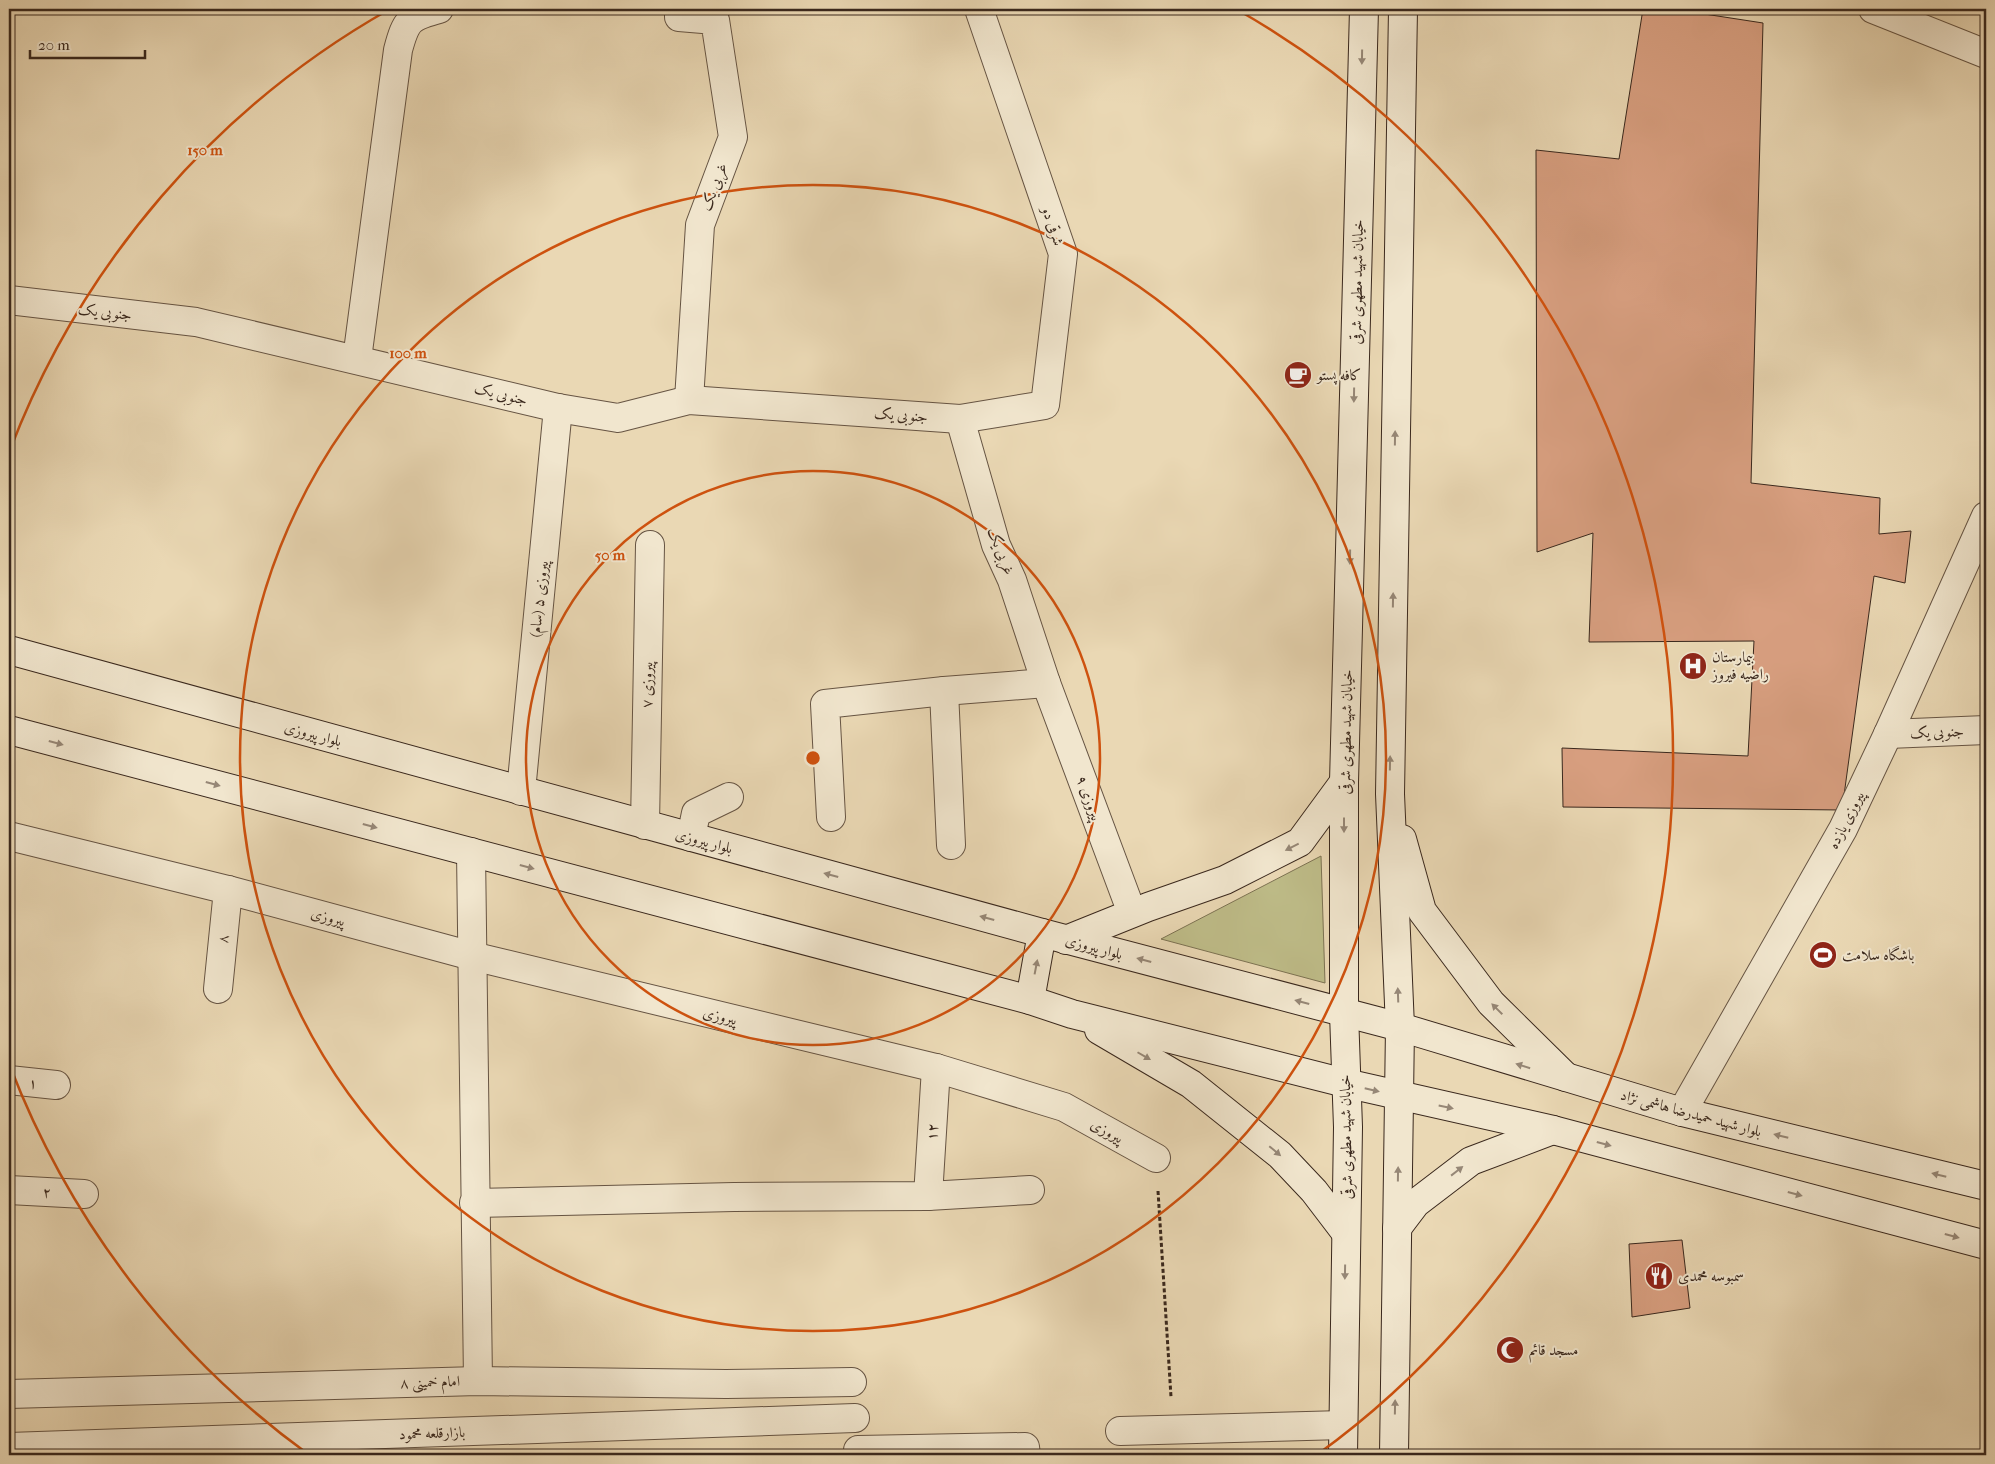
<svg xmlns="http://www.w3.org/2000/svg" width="1995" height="1464" font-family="'IM FELL French Canon',Amiri,serif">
<rect width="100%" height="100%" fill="#ead8b4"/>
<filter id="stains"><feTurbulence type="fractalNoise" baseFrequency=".004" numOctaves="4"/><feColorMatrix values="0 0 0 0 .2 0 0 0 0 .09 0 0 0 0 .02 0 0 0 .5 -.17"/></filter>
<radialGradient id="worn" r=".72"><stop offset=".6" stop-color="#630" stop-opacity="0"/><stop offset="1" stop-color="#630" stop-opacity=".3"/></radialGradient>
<path fill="#bebc88" stroke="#7c7252" d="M1321 856 1325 983 1161 939Z"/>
<g fill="#d79e7f" stroke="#3a281d">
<path d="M1643 9H1672L1763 23 1751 483 1880 498 1879 534 1911 531 1905 583 1874 576 1842 810 1563 807 1562 748 1748 756 1754 641 1589 642 1593 533 1537 552 1536 150 1619 159Z"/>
<path d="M1682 1240 1690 1308 1632 1317 1629 1244Z"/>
</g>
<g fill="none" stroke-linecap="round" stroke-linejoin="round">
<defs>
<path id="pedestrian" d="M9 1447 855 1418"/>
<g id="minor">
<path d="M679 9V17L715 20 733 137 700 225 689 400"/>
<path d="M1873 9 1986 54"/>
<path d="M9 300 196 322 558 408 618 418 689 400 960 419 1045 405 1063 254 979 9"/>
<path d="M357 359 398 50C406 20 409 17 439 9"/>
<path d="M960 419 996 545 1012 580 1046 683 1132 913"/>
<path d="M944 691 951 845"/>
<path d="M1888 734 1986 730"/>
<path d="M521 791 558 408"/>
<path d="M831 817 825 704 944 691 1046 683"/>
<path d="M645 825 650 545"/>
<path d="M9 836 228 890 472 956 936 1068 1064 1107 1156 1158"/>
<path d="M691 837 696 813 729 797"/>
<path d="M471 852 478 1381"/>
<path d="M218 989 228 890"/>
<path d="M9 1080 56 1085"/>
<path d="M1682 1112 1843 829 1888 734 1986 516"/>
<path d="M9 1190 84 1194"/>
<path d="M928 1196 936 1068"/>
<path d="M474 1203 734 1197 928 1196 1030 1190"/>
<path d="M9 1394 478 1381 726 1384 852 1382"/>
<path d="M1120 1431 1343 1425"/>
<path d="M858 1455V1450L1025 1447 1026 1455"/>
</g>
<g id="secondary">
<path d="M9 650 1042 933 1400 1027 1682 1112 1986 1186"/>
<path d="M9 730 1030 1000 1072 1014 1345 1083 1553 1130 1986 1245"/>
<path d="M1402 839 1422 911 1491 1003 1566 1077"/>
<path d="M1066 940 1148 907 1225 880 1300 842 1344 782"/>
<path d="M1030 1000 1042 933"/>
<path d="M1099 1030 1191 1084 1280 1155 1314 1191 1346 1233"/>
<path d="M1397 1228 1416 1203 1471 1161 1553 1130"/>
<path d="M1343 1455 1348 1127 1344 1013V782L1364 9"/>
<path d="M1394 1455 1400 1027 1390 794 1403 9"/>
</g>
</defs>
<use href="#pedestrian" stroke="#665443" stroke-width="30"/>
<use href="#minor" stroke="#665443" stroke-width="30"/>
<use href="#secondary" stroke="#3a281d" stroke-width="30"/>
<path stroke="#3a281d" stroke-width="3" stroke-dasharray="4 2.5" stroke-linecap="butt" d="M1158 1191 1171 1397"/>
<use href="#pedestrian" stroke="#f1e6ce" stroke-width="28"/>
<use href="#minor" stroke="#f1e6ce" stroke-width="28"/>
<use href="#secondary" stroke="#f1e6ce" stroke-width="28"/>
</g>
<defs><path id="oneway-solid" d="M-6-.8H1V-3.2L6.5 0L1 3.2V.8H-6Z" transform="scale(1.25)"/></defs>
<g fill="#968776">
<use href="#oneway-solid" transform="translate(1362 57) rotate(91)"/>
<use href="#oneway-solid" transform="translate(1354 395) rotate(91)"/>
<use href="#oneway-solid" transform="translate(1395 438) rotate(-89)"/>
<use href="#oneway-solid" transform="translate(1350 557) rotate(91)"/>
<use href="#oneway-solid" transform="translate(1393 600) rotate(-89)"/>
<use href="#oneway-solid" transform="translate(56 743) rotate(15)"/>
<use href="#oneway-solid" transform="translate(1390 763) rotate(-89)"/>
<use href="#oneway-solid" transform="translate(213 784) rotate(15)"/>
<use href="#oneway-solid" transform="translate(1344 825) rotate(90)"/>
<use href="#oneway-solid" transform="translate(370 826) rotate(15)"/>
<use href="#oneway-solid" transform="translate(1292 847) rotate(153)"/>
<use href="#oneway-solid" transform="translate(527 867) rotate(15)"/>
<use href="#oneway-solid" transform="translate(831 875) rotate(-165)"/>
<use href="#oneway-solid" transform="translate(987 918) rotate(-165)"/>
<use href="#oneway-solid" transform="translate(1144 960) rotate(-165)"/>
<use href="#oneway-solid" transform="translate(1036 967) rotate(-79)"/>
<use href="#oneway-solid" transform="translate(1398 995) rotate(-92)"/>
<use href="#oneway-solid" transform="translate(1302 1002) rotate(-165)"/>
<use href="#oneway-solid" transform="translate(1497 1009) rotate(-135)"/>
<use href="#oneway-solid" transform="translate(1144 1056) rotate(30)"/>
<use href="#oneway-solid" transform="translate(1523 1066) rotate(-163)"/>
<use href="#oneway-solid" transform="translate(1372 1090) rotate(13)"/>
<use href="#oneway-solid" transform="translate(1446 1107) rotate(12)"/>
<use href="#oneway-solid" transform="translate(1781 1136) rotate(-166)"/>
<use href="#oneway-solid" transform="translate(1604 1144) rotate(15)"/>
<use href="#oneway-solid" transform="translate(1275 1151) rotate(40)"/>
<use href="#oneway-solid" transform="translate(1457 1171) rotate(-38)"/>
<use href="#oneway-solid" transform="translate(1398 1174) rotate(-89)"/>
<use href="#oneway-solid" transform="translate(1939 1175) rotate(-166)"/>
<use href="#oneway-solid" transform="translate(1795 1194) rotate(15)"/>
<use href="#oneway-solid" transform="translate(1952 1236) rotate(15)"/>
<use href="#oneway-solid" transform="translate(1345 1272) rotate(91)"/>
<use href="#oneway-solid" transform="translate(1395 1407) rotate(-89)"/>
</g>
<g fill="none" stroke="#ce520f" stroke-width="2.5">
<circle cx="813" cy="758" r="287"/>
<circle cx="813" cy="758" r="573"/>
<path d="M308 1454A860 860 0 0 1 10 1066M10 450A860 860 0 0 1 390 9M1236 9A860 860 0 0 1 1318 1454"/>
</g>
<defs>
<symbol id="cafe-disc" viewBox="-11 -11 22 22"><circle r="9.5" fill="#8f2418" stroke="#f1e6ce"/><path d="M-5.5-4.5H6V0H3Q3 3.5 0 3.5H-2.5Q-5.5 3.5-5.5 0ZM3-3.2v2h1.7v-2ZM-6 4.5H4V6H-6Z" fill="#fff"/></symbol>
<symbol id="hospital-disc" viewBox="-11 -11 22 22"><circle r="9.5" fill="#8f2418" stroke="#f1e6ce"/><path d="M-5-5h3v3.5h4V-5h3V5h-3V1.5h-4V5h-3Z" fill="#fff"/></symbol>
<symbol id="stadium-disc" viewBox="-11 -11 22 22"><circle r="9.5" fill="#8f2418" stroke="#f1e6ce"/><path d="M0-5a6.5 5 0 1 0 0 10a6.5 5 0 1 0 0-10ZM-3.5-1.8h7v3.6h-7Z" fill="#fff"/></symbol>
<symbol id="restaurant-disc" viewBox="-11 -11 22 22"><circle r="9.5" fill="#8f2418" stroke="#f1e6ce"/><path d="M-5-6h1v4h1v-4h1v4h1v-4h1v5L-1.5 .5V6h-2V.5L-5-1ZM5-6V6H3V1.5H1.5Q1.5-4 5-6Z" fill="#fff"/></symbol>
<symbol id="mosque-disc" viewBox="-11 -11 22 22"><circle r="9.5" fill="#8f2418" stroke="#f1e6ce"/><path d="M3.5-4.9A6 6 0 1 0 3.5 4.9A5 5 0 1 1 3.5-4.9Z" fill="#fff"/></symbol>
</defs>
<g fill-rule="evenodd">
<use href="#cafe-disc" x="1282" y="359" width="32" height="32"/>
<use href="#hospital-disc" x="1677" y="650" width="32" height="32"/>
<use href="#stadium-disc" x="1807" y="939" width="32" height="32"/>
<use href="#restaurant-disc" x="1643" y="1260" width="32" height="32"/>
<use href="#mosque-disc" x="1494" y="1334" width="32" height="32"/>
</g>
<g text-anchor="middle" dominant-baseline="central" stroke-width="4" stroke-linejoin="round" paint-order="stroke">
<g font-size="15" fill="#3a281d" stroke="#f1e6ce">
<text transform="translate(714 187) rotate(-69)">غربی یک</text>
<text transform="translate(1053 226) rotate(71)">شرقی دو</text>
<text transform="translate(1357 282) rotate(-89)">خیابان شهید مطهری شرقی</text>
<text transform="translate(105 312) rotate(7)">جنوبی یک</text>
<text transform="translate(501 394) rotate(14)">جنوبی یک</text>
<text transform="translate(901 415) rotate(4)">جنوبی یک</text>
<text transform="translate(1001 551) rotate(69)">غربی یک</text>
<text transform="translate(539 599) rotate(-84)">پیروزی ۵ (سام)</text>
<text transform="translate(647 685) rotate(-89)">پیروزی ۷</text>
<text transform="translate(1346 732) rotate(-89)">خیابان شهید مطهری شرقی</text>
<text transform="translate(1937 732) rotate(-2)">جنوبی یک</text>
<text transform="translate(313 734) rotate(15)">بلوار پیروزی</text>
<text transform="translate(1089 798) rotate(70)">پیروزی ۹</text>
<text transform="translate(1846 820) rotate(-63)">پیروزی یازده</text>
<text transform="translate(704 841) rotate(15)">بلوار پیروزی</text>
<text transform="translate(328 917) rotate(15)">پیروزی</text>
<text transform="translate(223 939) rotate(-85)">۸</text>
<text transform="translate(1094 947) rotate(15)">بلوار پیروزی</text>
<text transform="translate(720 1016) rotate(14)">پیروزی</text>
<text transform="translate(33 1083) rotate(7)">۱</text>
<text transform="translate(1691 1113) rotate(15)">بلوار شهید حمیدرضا هاشمی نژاد</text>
<text transform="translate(1107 1131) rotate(29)">پیروزی</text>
<text transform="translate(932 1132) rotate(-86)">۱۲</text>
<text transform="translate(1346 1137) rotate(-91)">خیابان شهید مطهری شرقی</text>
<text transform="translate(47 1192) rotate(4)">۲</text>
<text transform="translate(430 1382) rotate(-2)">امام خمینی ۸</text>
<text transform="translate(432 1433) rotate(-2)">بازارقلعه محمود</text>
</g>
<g font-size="15" fill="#3a281d" stroke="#f1e6ce" text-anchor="start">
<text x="1317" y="375">کافه پستو</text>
<text x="1712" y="657">بیمارستان<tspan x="1712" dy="17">راضیه فیروز</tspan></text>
<text x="1842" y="955">باشگاه سلامت</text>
<text x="1678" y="1276">سمبوسه محمدی</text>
<text x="1529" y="1350">مسجد قائم</text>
</g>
</g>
<circle cx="813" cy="758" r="8" fill="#ce520f" stroke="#f1e6ce" stroke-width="2.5"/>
<g font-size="15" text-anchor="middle" font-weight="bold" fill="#ce520f" stroke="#f1e6ce" stroke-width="4" stroke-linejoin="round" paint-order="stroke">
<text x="205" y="155">150 m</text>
<text x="408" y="358">100 m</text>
<text x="610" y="560">50 m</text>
</g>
<rect width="1995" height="1464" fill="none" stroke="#ead8b4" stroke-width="30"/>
<rect x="10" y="10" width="1975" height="1444" fill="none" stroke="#3a281d" stroke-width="2.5"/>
<rect x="15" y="15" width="1965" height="1434" fill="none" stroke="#3a281d"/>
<path d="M30 50v8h115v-8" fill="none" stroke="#3a281d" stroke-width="2.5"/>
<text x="38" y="50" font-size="15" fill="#3a281d" stroke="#f1e6ce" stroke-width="4" paint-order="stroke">20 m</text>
<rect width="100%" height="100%" filter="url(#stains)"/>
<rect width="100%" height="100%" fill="url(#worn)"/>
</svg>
